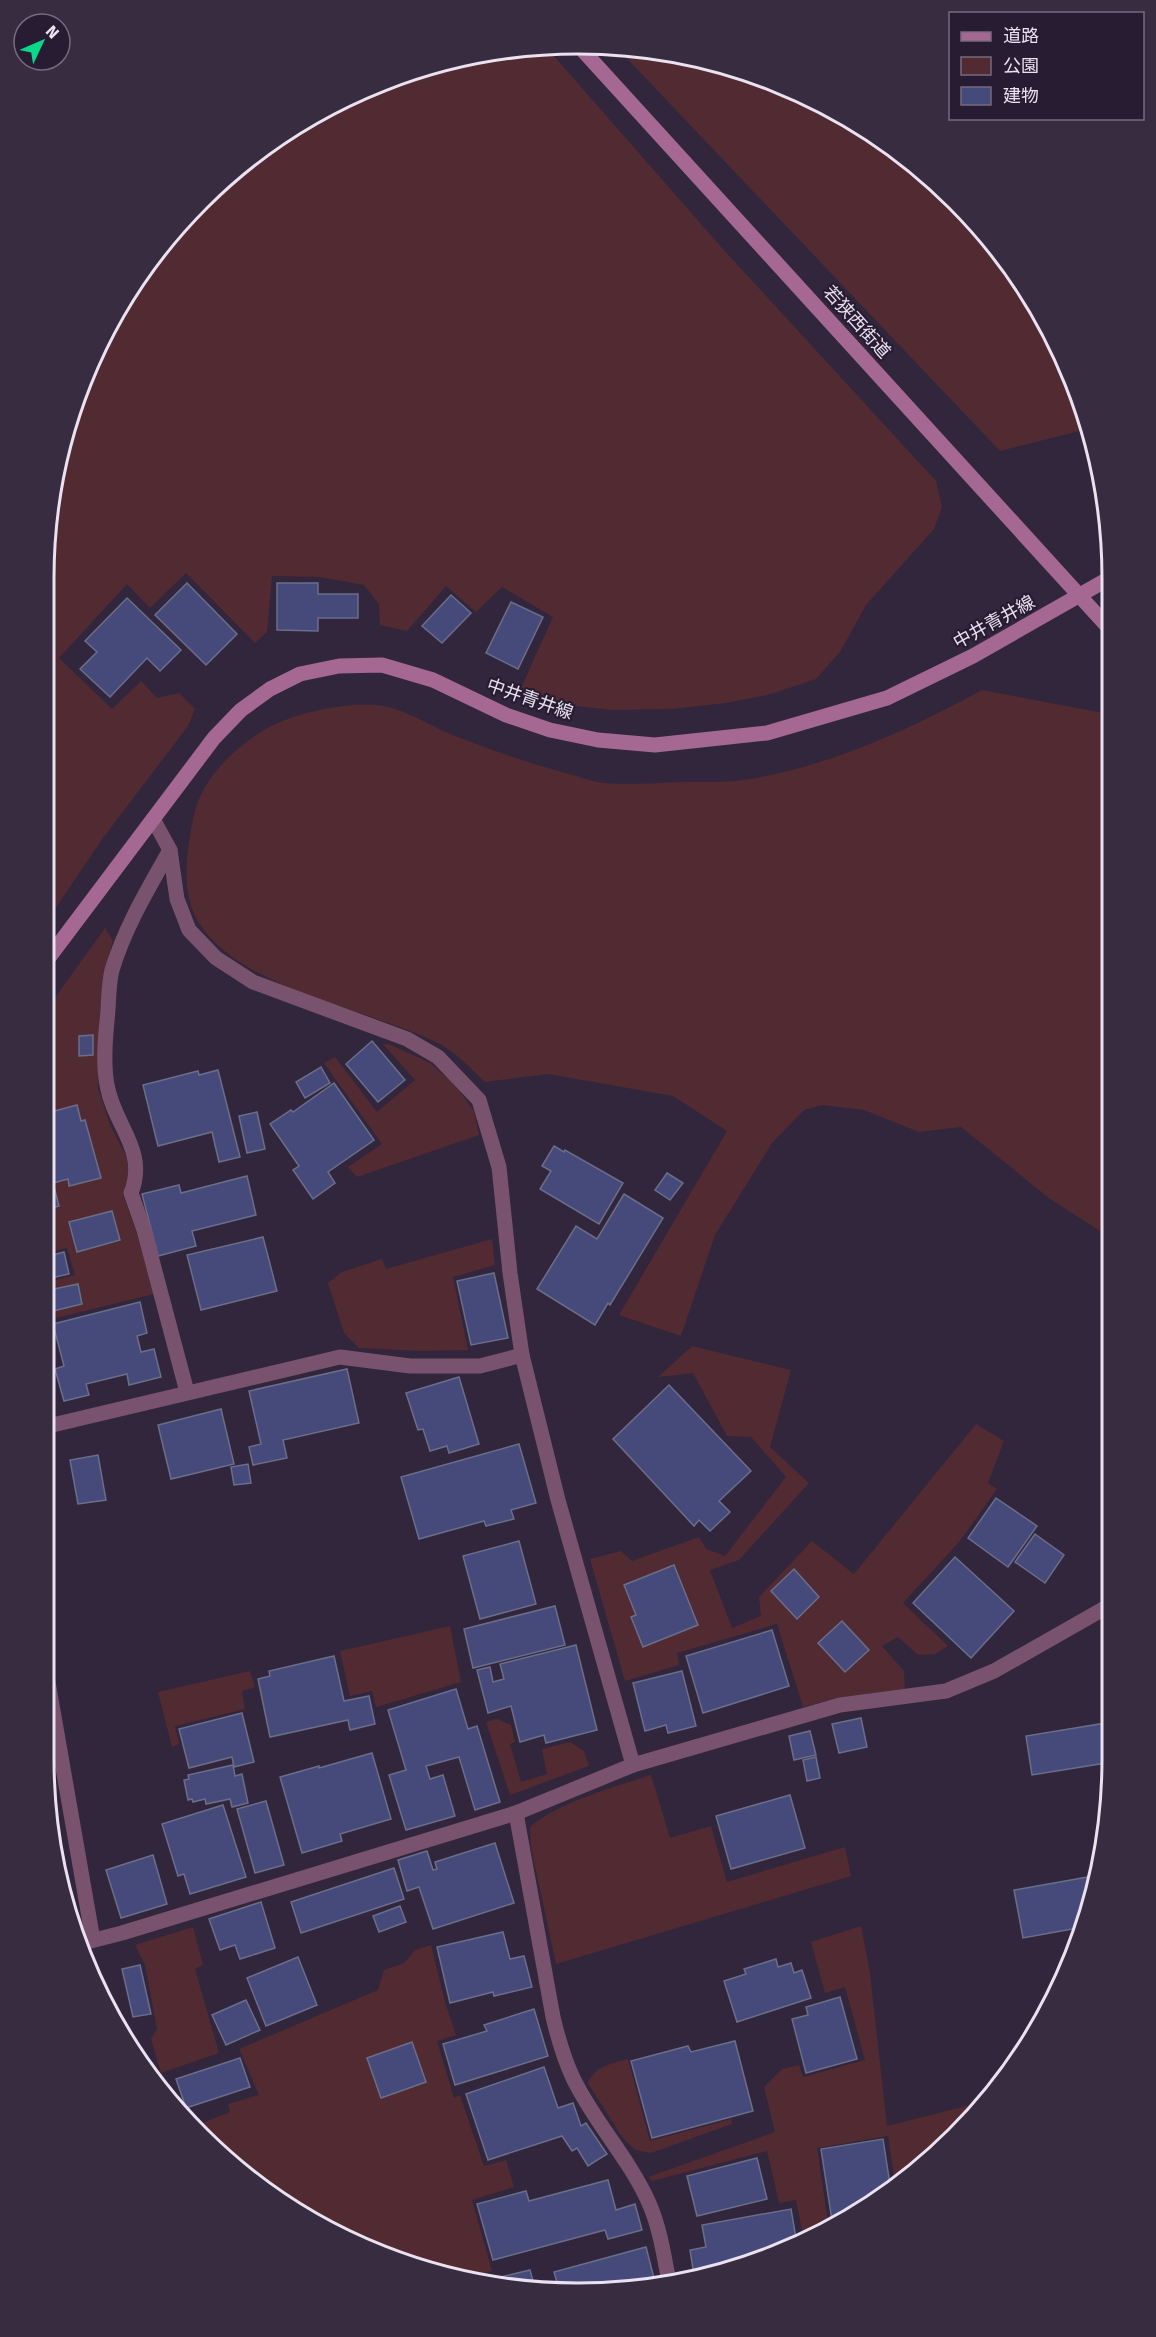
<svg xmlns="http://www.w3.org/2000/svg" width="1156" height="2337" font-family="'Fira Sans','Noto Sans JP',sans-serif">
<rect width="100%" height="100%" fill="#32263c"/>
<g fill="#522a31">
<path d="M546 47 722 248 936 481 942 507 934 529 866 605 840 652 816 679 771 694 726 703 672 709 611 710 567 705 520 690 553 617 502 587 476 612 446 586 407 631 380 625 379 604 364 585 320 577 272 576 267 632 255 643 186 573 150 608 127 584 59 658 112 709 141 681 157 698 179 693 195 709 188 726 103 838 44 925V578L54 473 84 373 134 281 200 200 281 133 374 84 474 54Z"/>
<path d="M616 47 683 54 783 84 903 154 1002 252 1072 373 1087 429 1000 451Z"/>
<path d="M982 690 1109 714 1111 1238 1050 1199 961 1127 919 1132 864 1110 822 1105 804 1110 772 1143 715 1235 681 1336 619 1315 727 1131 673 1096 548 1074 485 1082C471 1069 457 1053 440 1044 373 1010 243 989 201 926 178 893 187 847 195 811 204 774 244 738 278 723 304 711 346 703 375 705 404 707 433 728 460 738 498 752 534 765 573 775 583 778 594 782 605 783 630 785 658 783 684 782 705 782 728 783 750 779 833 765 908 730 982 690Z"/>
<path d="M105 928 113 941 105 970 100 1012 98 1088 110 1125 126 1156 129 1173 123 1195 137 1234 154 1294 44 1321V1283L75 1275 67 1248 44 1253V1013Z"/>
<path d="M383 1044H389L430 1063 455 1085 474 1111 479 1135 357 1177 348 1167 382 1144 324 1063 335 1057 377 1112 415 1080Z"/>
<path d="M492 1239 495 1265 453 1277 468 1350 422 1351 359 1348 344 1333 328 1283 342 1272 382 1259 386 1269Z"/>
<path d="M692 1346 791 1370 770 1447 809 1483 739 1560 710 1570 732 1628 761 1616 759 1597 812 1541 854 1574 976 1424 1004 1441 988 1483 997 1489 960 1541 903 1603 948 1646 935 1654 918 1655 898 1637 882 1646 904 1671 905 1689 836 1698 803 1707 777 1624 677 1653 679 1665 625 1681 590 1559 621 1551 632 1561 699 1537 706 1549 725 1556 786 1477 751 1437 727 1436 693 1373 658 1377Z"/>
<path d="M450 1626 461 1682 376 1707 372 1691 350 1696 340 1651Z"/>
<path d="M250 1671 255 1687 242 1691 245 1709 175 1726 179 1744 172 1747 158 1692Z"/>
<path d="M497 1719 511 1725 515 1742 510 1744 521 1782 547 1774 542 1749 570 1742 584 1751 589 1766 510 1795 486 1722Z"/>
<path d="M651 1775 670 1838 711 1826 727 1882 845 1847 851 1876 556 1964 531 1847 530 1827C559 1802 614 1787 651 1775Z"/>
<path d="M861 1926 870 1973 887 2126 974 2104 976 2115 904 2183 896 2188 888 2136 817 2148 829 2229 804 2240 796 2200 779 2203 767 2151 652 2181 648 2177 775 2132 764 2087 782 2069 799 2065 803 2077 865 2060 845 1987 825 1993 811 1942Z"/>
<path d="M193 1927 203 1965 195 1969 219 2053 161 2073 151 2039 157 2029 145 1965 135 1945Z"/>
<path d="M431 1945 445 2002 456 2035 437 2041 454 2098 460 2095 484 2166 506 2160 514 2187 472 2200 492 2271 480 2274 482 2283H473L373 2253 281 2204 256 2180 252 2167 241 2165 197 2125 230 2112 228 2104 259 2095 239 2049 378 1990 384 1970 404 1963 415 1950Z"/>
<path d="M628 2059 650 2141 731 2119 732 2124 651 2153 635 2150 622 2137 588 2083C594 2066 612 2064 628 2059Z"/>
</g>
<g fill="#464a7a" stroke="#6a6e8a" stroke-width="1.5">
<path d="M187 583 237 634 206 665 155 615Z"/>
<path d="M277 583H318V594H358V618H318V631L277 630Z"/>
<path d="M451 595 471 613 442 643 422 626Z"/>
<path d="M127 598 181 650 160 671 147 658 110 697 80 669 97 652 85 641Z"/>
<path d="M511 602 543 617 518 669 486 653Z"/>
<path d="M93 1035V1055L79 1056V1036Z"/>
<path d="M372 1041 405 1080 378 1102 346 1064Z"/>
<path d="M321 1067 330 1083 305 1098 296 1082Z"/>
<path d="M218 1070 240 1157 219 1162 212 1132 158 1146 143 1085 198 1071 199 1075Z"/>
<path d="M334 1083 374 1140 328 1172 335 1183 313 1199 293 1170 299 1166 270 1124 291 1110 293 1112Z"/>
<path d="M77 1105 81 1121 85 1120 101 1178 69 1186 68 1179 53 1183 59 1206 44 1210V1156H46L44 1145V1124L50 1123 47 1113Z"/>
<path d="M257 1112 265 1149 247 1153 239 1116Z"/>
<path d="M554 1146 564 1152 565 1150 623 1183 599 1224 540 1189 551 1171 542 1166Z"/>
<path d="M667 1173 683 1183 670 1200 655 1190Z"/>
<path d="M247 1176 256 1215 192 1231 196 1246 158 1256 142 1194 179 1185 181 1193Z"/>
<path d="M624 1194 663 1218 610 1305 608 1303 595 1325 537 1289 576 1226 597 1239Z"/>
<path d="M112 1211 120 1240 77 1252 69 1222Z"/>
<path d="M263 1237 277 1291 201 1310 187 1255Z"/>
<path d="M64 1252 69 1274 51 1278 45 1257Z"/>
<path d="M494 1273 508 1338 471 1345 457 1281Z"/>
<path d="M78 1284 82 1304 45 1313 44 1291Z"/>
<path d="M140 1302 147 1333 137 1336 141 1352 154 1349 161 1377 129 1385 127 1374 86 1384 89 1395 64 1401 55 1369 64 1366 53 1324Z"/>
<path d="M347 1369 359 1423 283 1440 287 1458 253 1465 249 1447 261 1444 249 1391Z"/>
<path d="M459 1377 479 1444 449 1453 447 1446 430 1451 423 1429 418 1430 406 1393Z"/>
<path d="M669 1385 751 1471 719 1501 730 1512 710 1531 699 1520 694 1526 613 1439Z"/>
<path d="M221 1409 234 1464 171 1479 158 1425Z"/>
<path d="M519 1444 536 1503 511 1510 514 1519 486 1526 484 1521 419 1539 401 1477Z"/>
<path d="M98 1455 106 1500 78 1504 70 1460Z"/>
<path d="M248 1464 251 1483 234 1485 231 1467Z"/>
<path d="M996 1498 1037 1526 1008 1567 968 1538Z"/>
<path d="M1035 1534 1064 1555 1045 1583 1015 1562Z"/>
<path d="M519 1541 536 1604 480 1619 463 1556Z"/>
<path d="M955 1557 1014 1611 971 1658 913 1603Z"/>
<path d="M674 1565 698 1625 643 1647 631 1617 636 1615 624 1585Z"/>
<path d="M794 1569 819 1597 797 1619 771 1591Z"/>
<path d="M555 1606 565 1645 473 1668 464 1629Z"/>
<path d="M842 1621 869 1650 845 1672 818 1643Z"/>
<path d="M772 1630 789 1686 703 1713 686 1656Z"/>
<path d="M576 1645 597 1730 546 1743 544 1735 520 1742 511 1706 488 1713 477 1670 490 1667 493 1682 504 1679 500 1664Z"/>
<path d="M334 1656 344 1701 369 1696 375 1724 350 1730 348 1720 270 1737 258 1679 270 1676 269 1671Z"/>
<path d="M682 1671 696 1726 668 1733 666 1725 645 1731 633 1683Z"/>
<path d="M456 1689 468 1729 477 1726 500 1802 475 1810 459 1757 426 1766 430 1779 443 1775 455 1816 406 1830 389 1775 406 1770 388 1710Z"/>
<path d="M242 1713 254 1762 234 1767 232 1757 189 1768 179 1729Z"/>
<path d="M861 1718 867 1747 839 1753 832 1724Z"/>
<path d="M1112 1722V1762L1032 1775 1026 1736Z"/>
<path d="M810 1731 816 1755 794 1760 789 1736Z"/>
<path d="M372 1753 391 1819 340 1834 342 1841 302 1853 280 1777 319 1766V1768Z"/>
<path d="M816 1757 820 1778 807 1781 803 1760Z"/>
<path d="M233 1765 235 1776 242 1774 248 1803 232 1807 230 1799 206 1804 205 1799 193 1802 192 1799 188 1800 184 1780 189 1779 188 1775Z"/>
<path d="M790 1795 805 1848 731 1869 716 1816Z"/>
<path d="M266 1801 284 1865 255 1873 237 1809Z"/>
<path d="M223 1805 246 1877 190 1894 184 1874 178 1876 162 1824Z"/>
<path d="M495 1843 514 1903 433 1929 419 1887 407 1891 398 1860 427 1851 433 1870 437 1869 435 1862Z"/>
<path d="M153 1855 167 1904 121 1918 106 1870Z"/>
<path d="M394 1868 404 1899 301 1933 291 1902Z"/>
<path d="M1099 1875 1083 1927 1023 1938 1014 1890Z"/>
<path d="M261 1902 275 1948 240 1959 235 1945 220 1950 209 1919Z"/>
<path d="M400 1906 406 1922 379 1932 373 1916Z"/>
<path d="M503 1932 510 1959 524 1956 532 1987 494 1996 493 1992 450 2003 437 1947Z"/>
<path d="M298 1957 317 2005 266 2026 247 1978Z"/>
<path d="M776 1959 778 1967 791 1963 794 1973 802 1970 811 1998 737 2022 724 1981 746 1974 744 1969Z"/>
<path d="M140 1965 151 2014 133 2017 122 1969Z"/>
<path d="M840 1997 857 2059 806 2073 792 2019 808 2015 806 2007Z"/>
<path d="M246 2000 260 2030 226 2045 212 2015Z"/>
<path d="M534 2009 548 2056 455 2085 443 2044 487 2031 484 2025Z"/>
<path d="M735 2041 753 2111 652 2138 631 2061 688 2046 691 2052Z"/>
<path d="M412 2042 426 2082 381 2098 367 2058Z"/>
<path d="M240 2058 250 2087 186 2108 176 2079Z"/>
<path d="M544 2067 558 2108 573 2103 581 2126 586 2123 607 2154 588 2166 577 2148 572 2151 562 2136 488 2160 466 2094Z"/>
<path d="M883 2139 891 2191 833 2227 821 2149Z"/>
<path d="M757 2158 767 2199 697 2216 687 2176Z"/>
<path d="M608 2180 616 2210 635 2204 642 2230 608 2239 605 2230 493 2260 477 2204 526 2191 529 2201Z"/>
<path d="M791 2209 797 2244 694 2275 690 2250 706 2247 702 2225Z"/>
<path d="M646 2247 656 2286 648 2289 558 2286 554 2272Z"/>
<path d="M530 2270 534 2285 488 2284V2280Z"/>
</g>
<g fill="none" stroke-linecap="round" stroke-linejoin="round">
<g stroke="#79536d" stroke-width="15">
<path d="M170 850C148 889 125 927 112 970 108 986 109 1005 107 1021 105 1041 103 1064 107 1085 114 1126 148 1150 131 1193L144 1230 187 1392"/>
<path d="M44 1427 340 1357 410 1366H480L522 1355"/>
<path d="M44 1659 93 1940"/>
<path d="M633 1765 840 1705 946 1691 994 1671 1112 1604"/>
<path d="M516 1813 553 2017C558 2038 564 2059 573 2078 594 2122 629 2158 649 2203 660 2228 664 2256 669 2282"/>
</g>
<path stroke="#79536d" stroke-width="15" d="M79 1944 122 1933 516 1813 633 1765 558 1500 522 1355 510 1273 499 1167 479 1100 438 1057 407 1039 253 982 216 958 189 930 177 899 170 850 153 819"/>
<g stroke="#a46892" stroke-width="15">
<path d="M577 44 1108 627"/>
<path d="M44 964 214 738 241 710 270 689 300 674 339 666 382 665 433 680 506 715 550 730 598 740 655 745 767 733 887 698 973 656 1108 579"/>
</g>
</g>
<g text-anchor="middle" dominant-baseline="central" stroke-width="4.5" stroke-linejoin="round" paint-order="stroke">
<g font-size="18" fill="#eae2f1" stroke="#281c32">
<text transform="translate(857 322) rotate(48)">若狭西街道</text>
<text transform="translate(994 622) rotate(-29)">中井青井線</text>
<text transform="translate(530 699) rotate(19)">中井青井線</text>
</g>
</g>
<path d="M0 0H1156V2337H0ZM578 54H578A524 524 0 0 1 1102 578V1759A524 524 0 0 1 578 2283H578A524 524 0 0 1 54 1759V578A524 524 0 0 1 578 54Z" fill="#382c41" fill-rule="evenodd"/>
<path fill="none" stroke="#eae2f1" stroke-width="3" d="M578 54H578A524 524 0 0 1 1102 578V1759A524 524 0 0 1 578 2283H578A524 524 0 0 1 54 1759V578A524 524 0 0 1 578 54Z"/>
<rect x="949" y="12" width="195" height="108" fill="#281c32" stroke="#766b7e" stroke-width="1.5"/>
<rect x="961" y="32" width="30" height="9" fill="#a46892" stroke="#766b7e" stroke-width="1.5"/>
<text x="1003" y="42" font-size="18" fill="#eae2f1">道路</text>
<rect x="961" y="57" width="30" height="18" fill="#522a31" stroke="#766b7e" stroke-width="1.5"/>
<text x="1003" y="72" font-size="18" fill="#eae2f1">公園</text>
<rect x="961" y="87" width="30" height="18" fill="#464a7a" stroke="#766b7e" stroke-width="1.5"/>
<text x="1003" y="102" font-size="18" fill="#eae2f1">建物</text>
<g transform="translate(42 42) rotate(46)"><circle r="28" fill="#281c32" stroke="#766b7e" stroke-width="1.5"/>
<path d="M0-4.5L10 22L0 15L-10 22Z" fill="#0ad98b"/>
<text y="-9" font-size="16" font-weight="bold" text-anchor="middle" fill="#eae2f1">N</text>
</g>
</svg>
